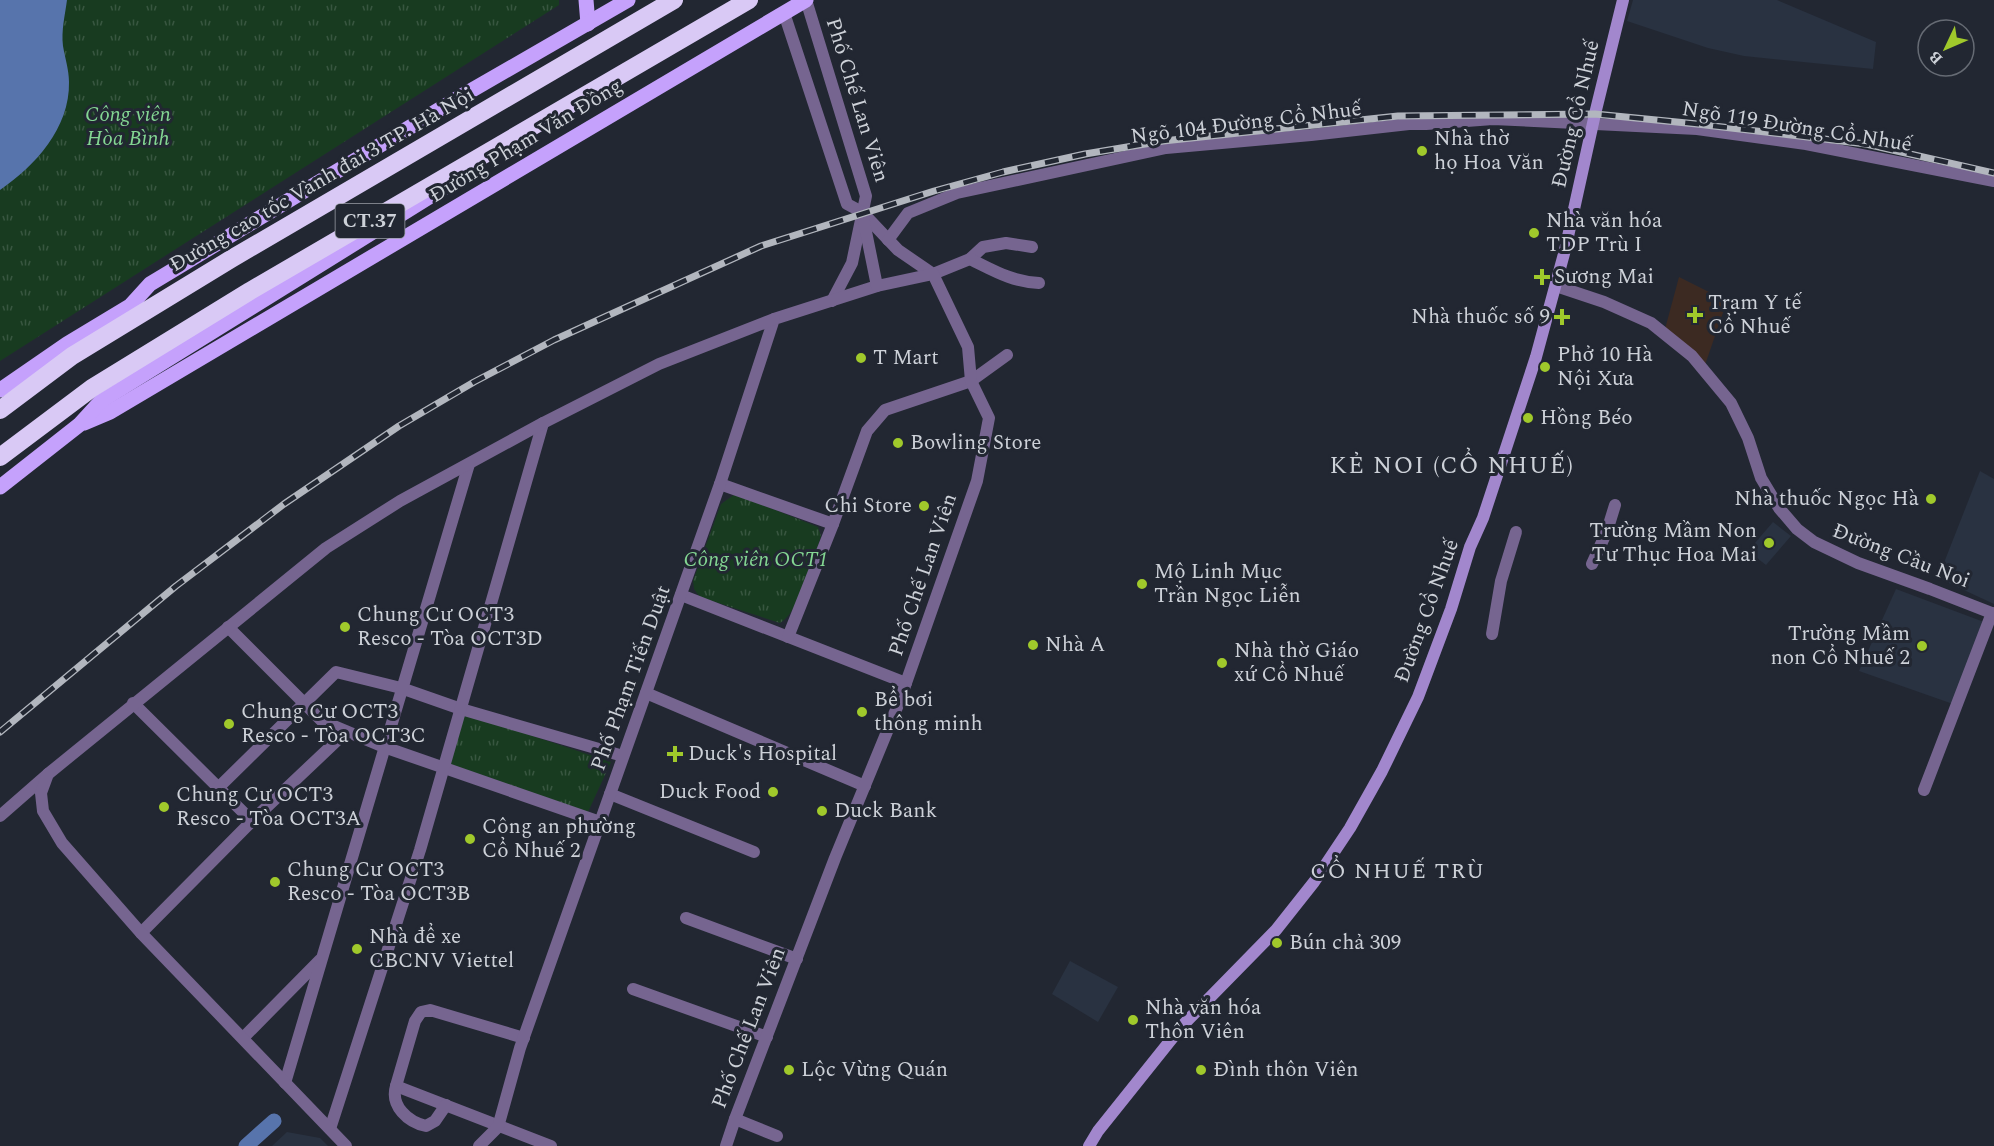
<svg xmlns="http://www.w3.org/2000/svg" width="1994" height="1146" font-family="Spectral,serif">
<defs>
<pattern id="park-tufts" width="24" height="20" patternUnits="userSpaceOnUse" patternTransform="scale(1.5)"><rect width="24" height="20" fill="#183b20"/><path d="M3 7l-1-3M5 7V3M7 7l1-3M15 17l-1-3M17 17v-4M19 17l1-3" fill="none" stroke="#385640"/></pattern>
</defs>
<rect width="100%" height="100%" fill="#222732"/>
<g fill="#293241">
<path d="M1633 0H1777L1876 42 1873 69 1744 56 1708 48 1627 21Z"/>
<path d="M1980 471 1994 479V604L1938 578Z"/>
<path d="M1773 522 1791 536 1766 565 1748 551Z"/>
<path d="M1896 589 1984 622 1953 704 1859 671Z"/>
<path d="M1070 961 1118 987 1098 1022 1052 994Z"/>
<path d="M287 1132 320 1138 328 1146H272Z"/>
</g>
<path fill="#3c2a22" d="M1679 277 1727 301 1705 365 1665 329Z"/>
<g fill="url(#park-tufts)">
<path d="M0 0H559V5L0 361Z"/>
<path d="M735 494 818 527 821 536C813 559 800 612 780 623L700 597 694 589 693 581 721 504Z"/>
<path d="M464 713 611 762 588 812 449 764Z"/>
</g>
<path fill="#5774ac" d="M0 0H67C65 15 61 31 63 46 65 58 69 70 69 82 70 128 35 166 0 190Z"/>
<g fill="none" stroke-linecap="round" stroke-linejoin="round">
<path stroke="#5774ac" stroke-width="15" d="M246 1146 274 1121"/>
<g stroke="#766590" stroke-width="12">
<path d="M806 0 866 196 852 263 832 301"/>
<path d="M784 13 847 204 862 212 898 250 933 274 970 259 983 247 1006 243 1032 247"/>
<path d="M888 240 908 213 957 193 1166 148 1311 135 1409 124H1426L1493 119 1697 129 1806 144 1994 181"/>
<path d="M970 259C995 271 1010 281 1039 283"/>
<path d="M720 484 833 524"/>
<path d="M1592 564 1607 531 1615 505"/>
<path d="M681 595 906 683"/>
<path d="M228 627 322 721 384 747 600 822"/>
<path d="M1492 634 1501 581 1516 532"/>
<path d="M788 637 833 524 867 431 885 410 971 381 1007 355"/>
<path d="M646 693 865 786"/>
<path d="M133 703 252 821"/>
<path d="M218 788 336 672 401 688 461 709 623 756"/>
<path d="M1924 790 1992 613"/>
<path d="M610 794 754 852"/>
<path d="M0 816 48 774"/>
<path d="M686 918 797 959"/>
<path d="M141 933 252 821 346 732"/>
<path d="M633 989 767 1037"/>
<path d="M243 1038 320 960"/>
<path d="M285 1083 469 464"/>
<path d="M396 1086 551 1146"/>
<path d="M446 1105 435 1121 426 1126C408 1122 390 1106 396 1086L415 1021 421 1012 430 1010 524 1038"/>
<path d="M735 1119 777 1136"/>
<path d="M330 1129 420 850 543 423"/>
<path d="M479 1146 498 1127 520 1048 720 484 774 319 877 286"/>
<path d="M726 1146 735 1119 835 858 900 700 977 481 989 418 971 381 968 347 933 274 877 286 862 212"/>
</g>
<g stroke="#766590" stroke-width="12">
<path d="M1556 286 1604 302 1651 323 1692 356 1731 403 1748 438 1761 478 1779 508 1797 529 1814 542 1858 563 1930 589 1994 614"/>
<path d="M346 1146 141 933 62 843 43 811 41 793 48 774 326 548 400 501 543 423 659 364 774 319"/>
</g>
<path stroke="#a287cd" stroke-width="12" d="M1089 1146 1098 1131 1182 1026 1276 930 1314 882 1350 828 1382 771 1418 697 1451 609 1470 547 1483 518 1536 357 1565 250 1595 114 1623 0"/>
<g stroke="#c5a1fc" stroke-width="15">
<path d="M586 0 588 24"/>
<path d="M0 390 67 344 130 306 150 284 460 97 628 0"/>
<path d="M84 423 110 412 806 0"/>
<path d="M0 487 79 425 101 401 447 186"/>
</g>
<g stroke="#d9c9f5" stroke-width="18">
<path d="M0 410 72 356 231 259 674 0"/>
<path d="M0 457 92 388 250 291 749 0"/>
</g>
<defs>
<path id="rail" d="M0 732 176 586 284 504 399 426 474 382 554 340 761 246 934 191 1003 172 1085 154 1163 141 1398 116 1595 114 1697 124 1866 144 1994 173"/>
</defs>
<use href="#rail" stroke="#b2b6be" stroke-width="7"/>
<use href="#rail" stroke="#222732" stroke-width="4.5" stroke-dasharray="14" stroke-linecap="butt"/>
</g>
<g fill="#a0c92b" stroke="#222732" stroke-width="2">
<circle cx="1422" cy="151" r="6"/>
<circle cx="1534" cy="233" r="6"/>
<path d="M1539 268h6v6h6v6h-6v6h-6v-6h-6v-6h6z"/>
<path d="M1692 306h6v6h6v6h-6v6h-6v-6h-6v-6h6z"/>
<path d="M1559 308h6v6h6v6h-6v6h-6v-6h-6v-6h6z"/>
<circle cx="861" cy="358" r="6"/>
<circle cx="1545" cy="367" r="6"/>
<circle cx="1528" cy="418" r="6"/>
<circle cx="898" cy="443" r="6"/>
<circle cx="1931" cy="499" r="6"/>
<circle cx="924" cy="506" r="6"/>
<circle cx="1769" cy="543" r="6"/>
<circle cx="1142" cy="584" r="6"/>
<circle cx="345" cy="627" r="6"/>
<circle cx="1033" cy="645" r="6"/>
<circle cx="1922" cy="646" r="6"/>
<circle cx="1222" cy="663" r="6"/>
<circle cx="862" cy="712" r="6"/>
<circle cx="229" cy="724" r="6"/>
<path d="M672 745h6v6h6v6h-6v6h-6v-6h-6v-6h6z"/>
<circle cx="773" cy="792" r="6"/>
<circle cx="164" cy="807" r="6"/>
<circle cx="822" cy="811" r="6"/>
<circle cx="470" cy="839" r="6"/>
<circle cx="275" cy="882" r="6"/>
<circle cx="1277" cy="943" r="6"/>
<circle cx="357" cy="949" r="6"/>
<circle cx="1133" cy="1020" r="6"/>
<circle cx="789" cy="1070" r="6"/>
<circle cx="1201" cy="1070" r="6"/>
</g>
<g text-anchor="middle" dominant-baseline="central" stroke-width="6" stroke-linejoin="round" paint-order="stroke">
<rect fill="#222732" stroke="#9a9ea6" stroke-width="1.5" x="335.5" y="204" width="69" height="34" rx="4.5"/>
<g font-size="20" font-weight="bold" fill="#cdd1d8">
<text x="370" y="221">CT.37</text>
</g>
<g font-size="21" fill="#cdd1d8" stroke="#222732">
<text transform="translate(857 100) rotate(73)">Phố Chế Lan Viên</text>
<text transform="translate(1576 114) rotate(-77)">Đường Cổ Nhuế</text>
<text transform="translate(1246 123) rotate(-7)">Ngõ 104 Đường Cổ Nhuế</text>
<text transform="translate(1797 127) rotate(9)">Ngõ 119 Đường Cổ Nhuế</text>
<text transform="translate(526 141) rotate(-31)">Đường Phạm Văn Đồng</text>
<text transform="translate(322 180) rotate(-30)">Đường cao tốc Vành đai 3 TP. Hà Nội</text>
<text transform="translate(1901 556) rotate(21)">Đường Cầu Noi</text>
<text transform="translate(923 575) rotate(-71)">Phố Chế Lan Viên</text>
<text transform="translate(1427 611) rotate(-70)">Đường Cổ Nhuế</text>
<text transform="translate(631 678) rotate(-70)">Phố Phạm Tiến Duật</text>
<text transform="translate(749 1028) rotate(-69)">Phố Chế Lan Viên</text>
</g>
<g font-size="21" font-style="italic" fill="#83d692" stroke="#222732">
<text x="128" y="115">Công viên<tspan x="128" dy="24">Hòa Bình</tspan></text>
<text x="756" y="560">Công viên OCT1</text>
</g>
<g font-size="21" fill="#cdd1d8" stroke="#222732" text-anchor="start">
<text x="1434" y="139">Nhà thờ<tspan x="1434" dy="24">họ Hoa Văn</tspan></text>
<text x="1546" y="221">Nhà văn hóa<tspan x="1546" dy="24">TDP Trù I</tspan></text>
<text x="1554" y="277">Sương Mai</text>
<text x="1708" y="303">Trạm Y tế<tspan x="1708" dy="24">Cổ Nhuế</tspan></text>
<text x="1550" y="317" text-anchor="end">Nhà thuốc số 9</text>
<text x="1557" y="355">Phở 10 Hà<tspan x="1557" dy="24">Nội Xưa</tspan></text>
<text x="873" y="358">T Mart</text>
<text x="1540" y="418">Hồng Béo</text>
<text x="910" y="443">Bowling Store</text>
<text x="1919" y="499" text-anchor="end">Nhà thuốc Ngọc Hà</text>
<text x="912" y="506" text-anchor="end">Chi Store</text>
<text x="1757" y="531" text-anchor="end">Trường Mầm Non<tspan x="1757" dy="24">Tư Thục Hoa Mai</tspan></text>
<text x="1154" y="572">Mộ Linh Mục<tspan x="1154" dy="24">Trần Ngọc Liễn</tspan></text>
<text x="357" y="615">Chung Cư OCT3<tspan x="357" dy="24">Resco - Tòa OCT3D</tspan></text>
<text x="1910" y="634" text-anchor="end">Trường Mầm<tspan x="1910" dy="24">non Cổ Nhuế 2</tspan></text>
<text x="1045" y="645">Nhà A</text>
<text x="1234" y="651">Nhà thờ Giáo<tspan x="1234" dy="24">xứ Cổ Nhuế</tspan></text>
<text x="874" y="700">Bể bơi<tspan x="874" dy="24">thông minh</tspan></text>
<text x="241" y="712">Chung Cư OCT3<tspan x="241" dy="24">Resco - Tòa OCT3C</tspan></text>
<text x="688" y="754">Duck's Hospital</text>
<text x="761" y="792" text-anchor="end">Duck Food</text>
<text x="176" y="795">Chung Cư OCT3<tspan x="176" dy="24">Resco - Tòa OCT3A</tspan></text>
<text x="834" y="811">Duck Bank</text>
<text x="482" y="827">Công an phường<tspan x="482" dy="24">Cổ Nhuế 2</tspan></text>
<text x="287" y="870">Chung Cư OCT3<tspan x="287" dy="24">Resco - Tòa OCT3B</tspan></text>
<text x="369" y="937">Nhà để xe<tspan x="369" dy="24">CBCNV Viettel</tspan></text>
<text x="1289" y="943">Bún chả 309</text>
<text x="1145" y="1008">Nhà văn hóa<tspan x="1145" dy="24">Thôn Viên</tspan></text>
<text x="801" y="1070">Lộc Vừng Quán</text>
<text x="1213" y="1070">Đình thôn Viên</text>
</g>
<g font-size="22" letter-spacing="1.5" fill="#cdd1d8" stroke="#222732">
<text x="1398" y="871">CỔ NHUẾ TRÙ</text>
</g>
<g font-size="24" letter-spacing="1.5" fill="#cdd1d8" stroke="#222732">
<text x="1452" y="466">KẺ NOI (CỔ NHUẾ)</text>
</g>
</g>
<g transform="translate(1946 48) rotate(226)"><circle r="28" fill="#222732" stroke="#666b74" stroke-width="1.5"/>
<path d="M0-4.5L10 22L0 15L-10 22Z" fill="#a0c92b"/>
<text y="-9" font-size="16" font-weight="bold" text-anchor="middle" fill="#cdd1d8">B</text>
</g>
</svg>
